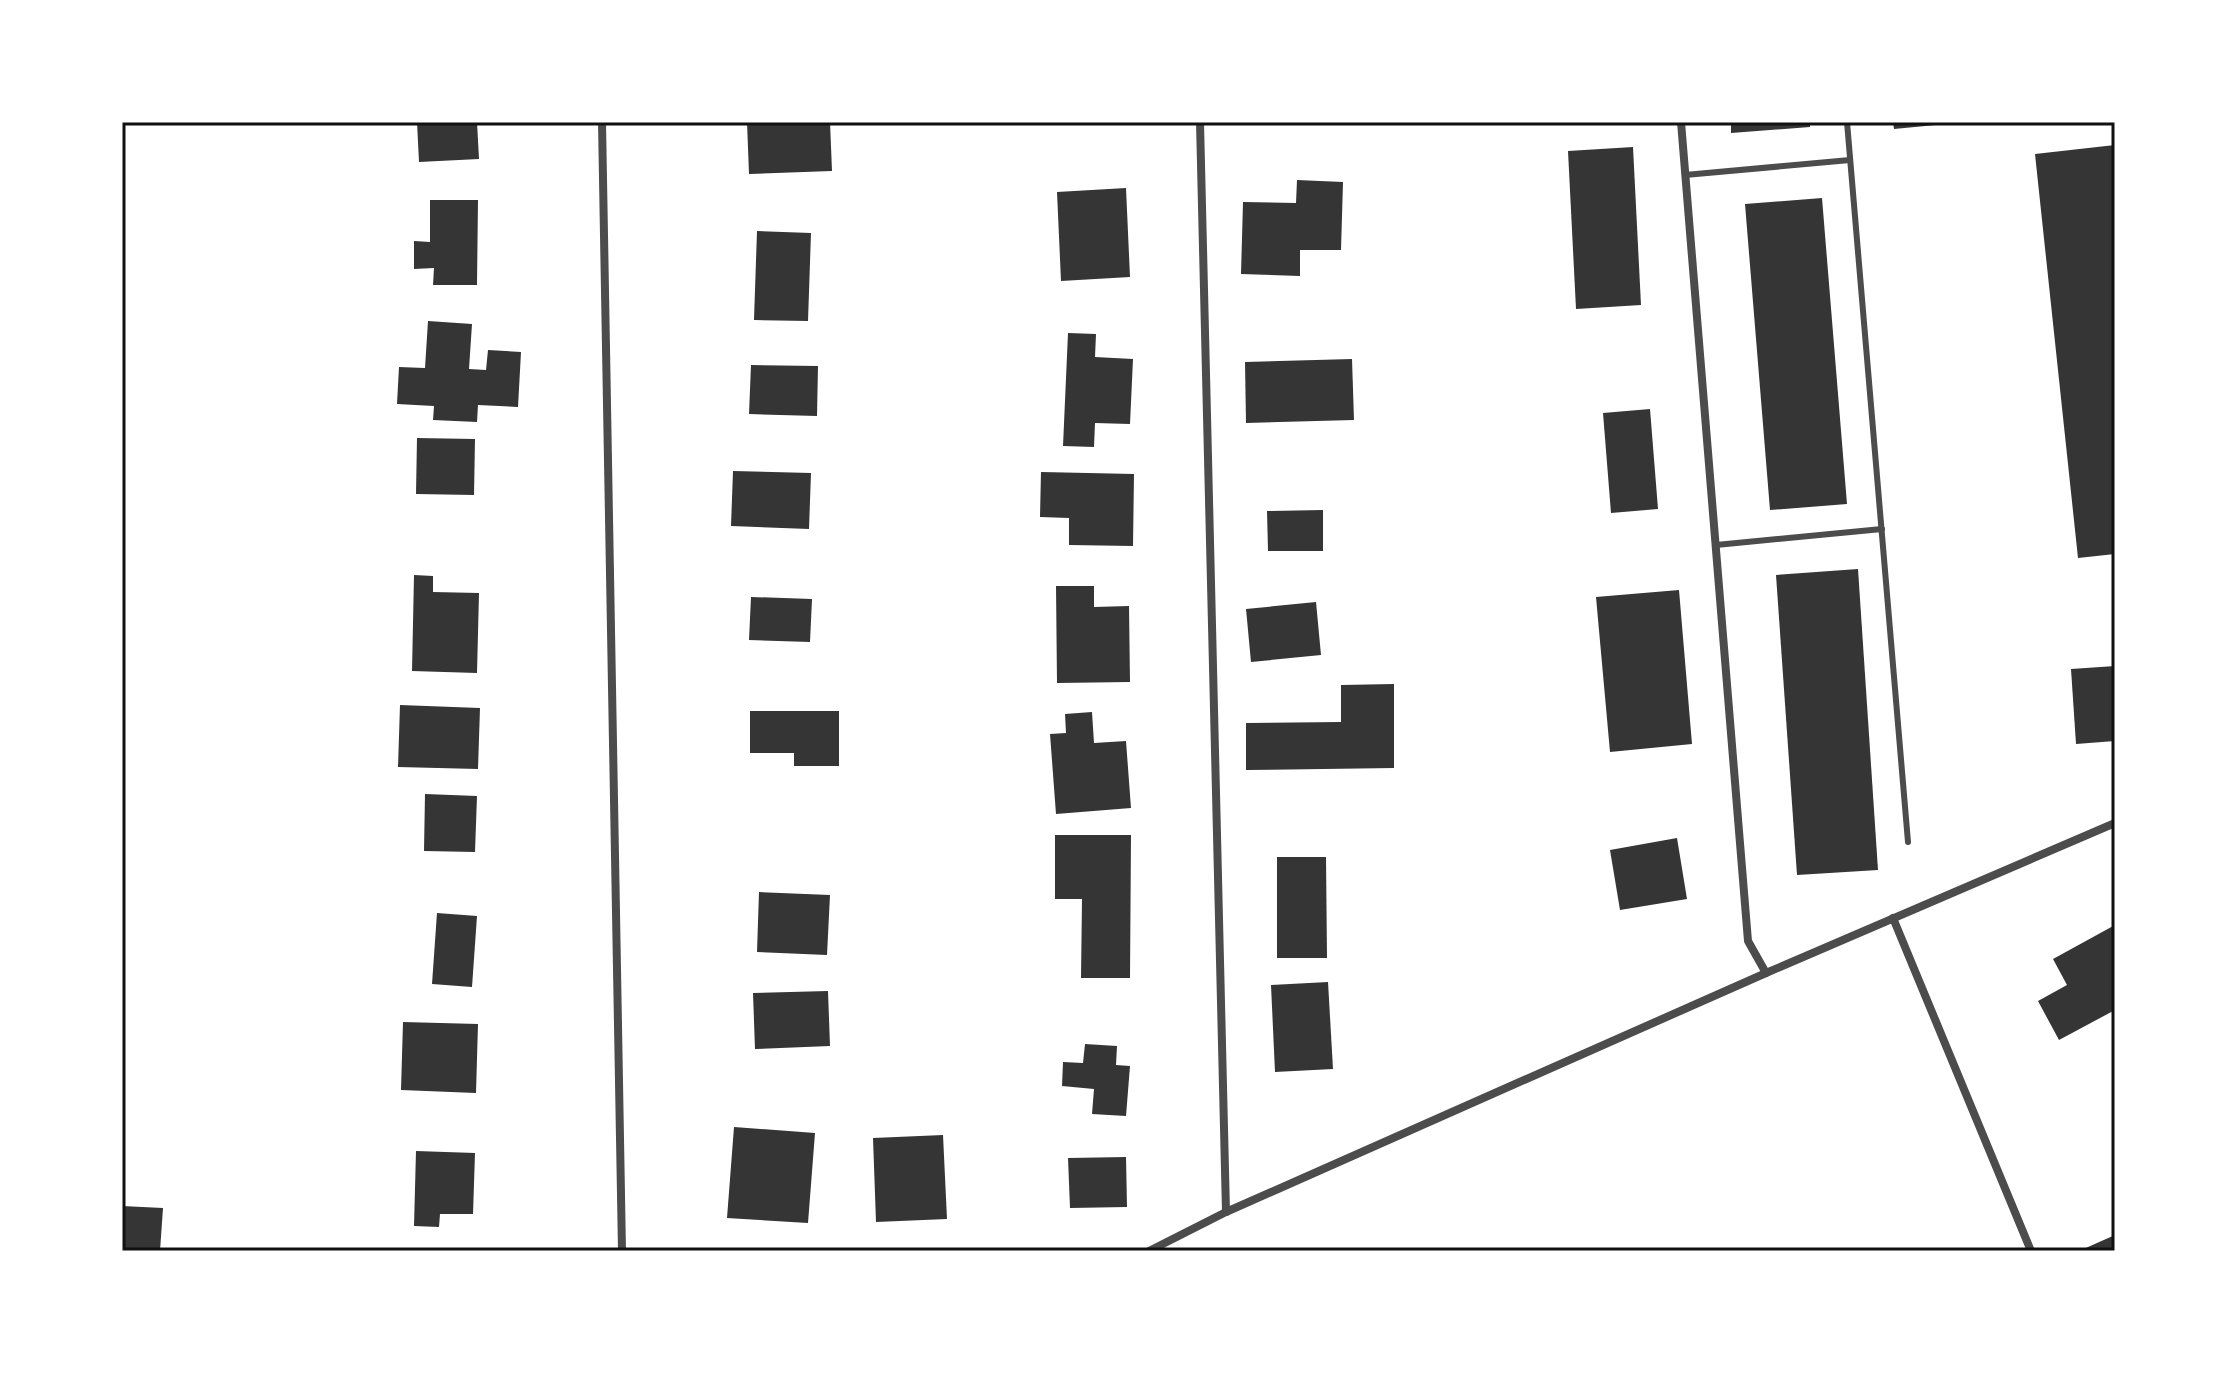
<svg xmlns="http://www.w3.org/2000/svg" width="2237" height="1373" font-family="Barlow,sans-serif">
<rect width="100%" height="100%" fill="#fff"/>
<g fill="#353535">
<path d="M417 122H477L479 159 419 162Z"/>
<path d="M747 122H830L832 171 749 174Z"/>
<path d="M1731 122H1810V127L1731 133Z"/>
<path d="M1893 122H1946V124L1894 129Z"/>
<path d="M2115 145V554L2078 558 2035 154Z"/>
<path d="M1633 147 1641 305 1576 309 1568 151Z"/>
<path d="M1297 180 1343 182 1341 250H1300V276L1241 274 1243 202 1296 203Z"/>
<path d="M1126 188 1130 277 1061 281 1057 192Z"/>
<path d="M1822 198 1847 504 1770 510 1745 204Z"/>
<path d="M430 200H478L477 285H433L434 268 414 269V241L430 242Z"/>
<path d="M757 231 811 233 808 321 754 320Z"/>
<path d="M428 321 472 324 469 369 486 370 488 350 521 352 518 407 478 405 477 422 433 420 434 406 397 404 399 367 425 368Z"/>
<path d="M1068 333 1096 334 1095 357 1133 359 1130 424 1095 423 1094 447 1063 446Z"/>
<path d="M1352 359 1354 420 1246 423 1245 362Z"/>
<path d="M751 365 818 366 817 416 749 414Z"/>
<path d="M1650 409 1658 509 1611 513 1603 413Z"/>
<path d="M417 438 475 439 474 495 416 494Z"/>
<path d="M733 471 811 473 809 529 731 526Z"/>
<path d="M1041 472 1134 474 1133 546 1069 545V518L1040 517Z"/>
<path d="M1323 510V551H1268L1267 511Z"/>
<path d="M1858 569 1878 870 1797 875 1776 575Z"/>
<path d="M414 575 433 576V592L479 593 477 673 412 671Z"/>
<path d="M1056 586H1094V607L1129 606 1130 682 1057 683Z"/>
<path d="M1679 590 1692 744 1610 752 1596 597Z"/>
<path d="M751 597 812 599 810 642 749 640Z"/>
<path d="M1316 602 1321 655 1251 662 1246 609Z"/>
<path d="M2115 666V741L2076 744 2071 669Z"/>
<path d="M1394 684V768L1246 770V723L1341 722V685Z"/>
<path d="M400 705 480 708 478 769 398 767Z"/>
<path d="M750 711H839V766H794V753H750Z"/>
<path d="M1092 712 1094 743 1126 741 1131 808 1056 814 1050 734 1066 733 1065 714Z"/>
<path d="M425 794 477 796 475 852 424 851Z"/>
<path d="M1055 835H1131L1130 978H1081L1082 899H1055Z"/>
<path d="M1677 838 1687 899 1620 910 1610 850Z"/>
<path d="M1277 857H1326L1327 958H1277Z"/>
<path d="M759 892 830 895 827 955 757 952Z"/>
<path d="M437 913 477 916 472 987 432 984Z"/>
<path d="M2115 925V1010L2059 1040 2038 1001 2067 985 2053 959Z"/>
<path d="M1328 982 1333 1069 1275 1072 1271 985Z"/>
<path d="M828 991 830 1046 755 1049 753 993Z"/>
<path d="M403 1022 478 1024 476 1093 401 1090Z"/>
<path d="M1085 1044 1117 1046 1116 1065 1130 1066 1126 1116 1092 1114 1094 1089 1062 1086 1063 1062 1083 1063Z"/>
<path d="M734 1127 815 1133 808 1223 727 1218Z"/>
<path d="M943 1135 947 1219 876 1222 873 1138Z"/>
<path d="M416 1151 475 1153 473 1214H440L439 1227 414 1226Z"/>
<path d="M1126 1157 1127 1207 1070 1208 1068 1158Z"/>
<path d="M122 1206 163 1208 160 1251H122Z"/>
<path d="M2115 1235V1251H2079Z"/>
</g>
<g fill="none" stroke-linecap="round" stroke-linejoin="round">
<g stroke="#4c4c4c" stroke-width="6">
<path d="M1847 122 1908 842"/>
<path d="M1685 175 1850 160"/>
<path d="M1716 545 1882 529"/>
</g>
<g stroke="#4c4c4c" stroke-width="8">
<path d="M602 122 622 1251"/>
<path d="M1200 122 1226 1212"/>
<path d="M1681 122 1748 941 1766 973"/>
<path d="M1893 918 2031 1251"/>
<path d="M1149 1251 1226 1212 1766 973 2115 823"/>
</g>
</g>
<rect width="2237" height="1373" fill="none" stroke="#ffffff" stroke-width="248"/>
<rect x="124" y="124" width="1989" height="1125" fill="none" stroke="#111" stroke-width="3"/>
</svg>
